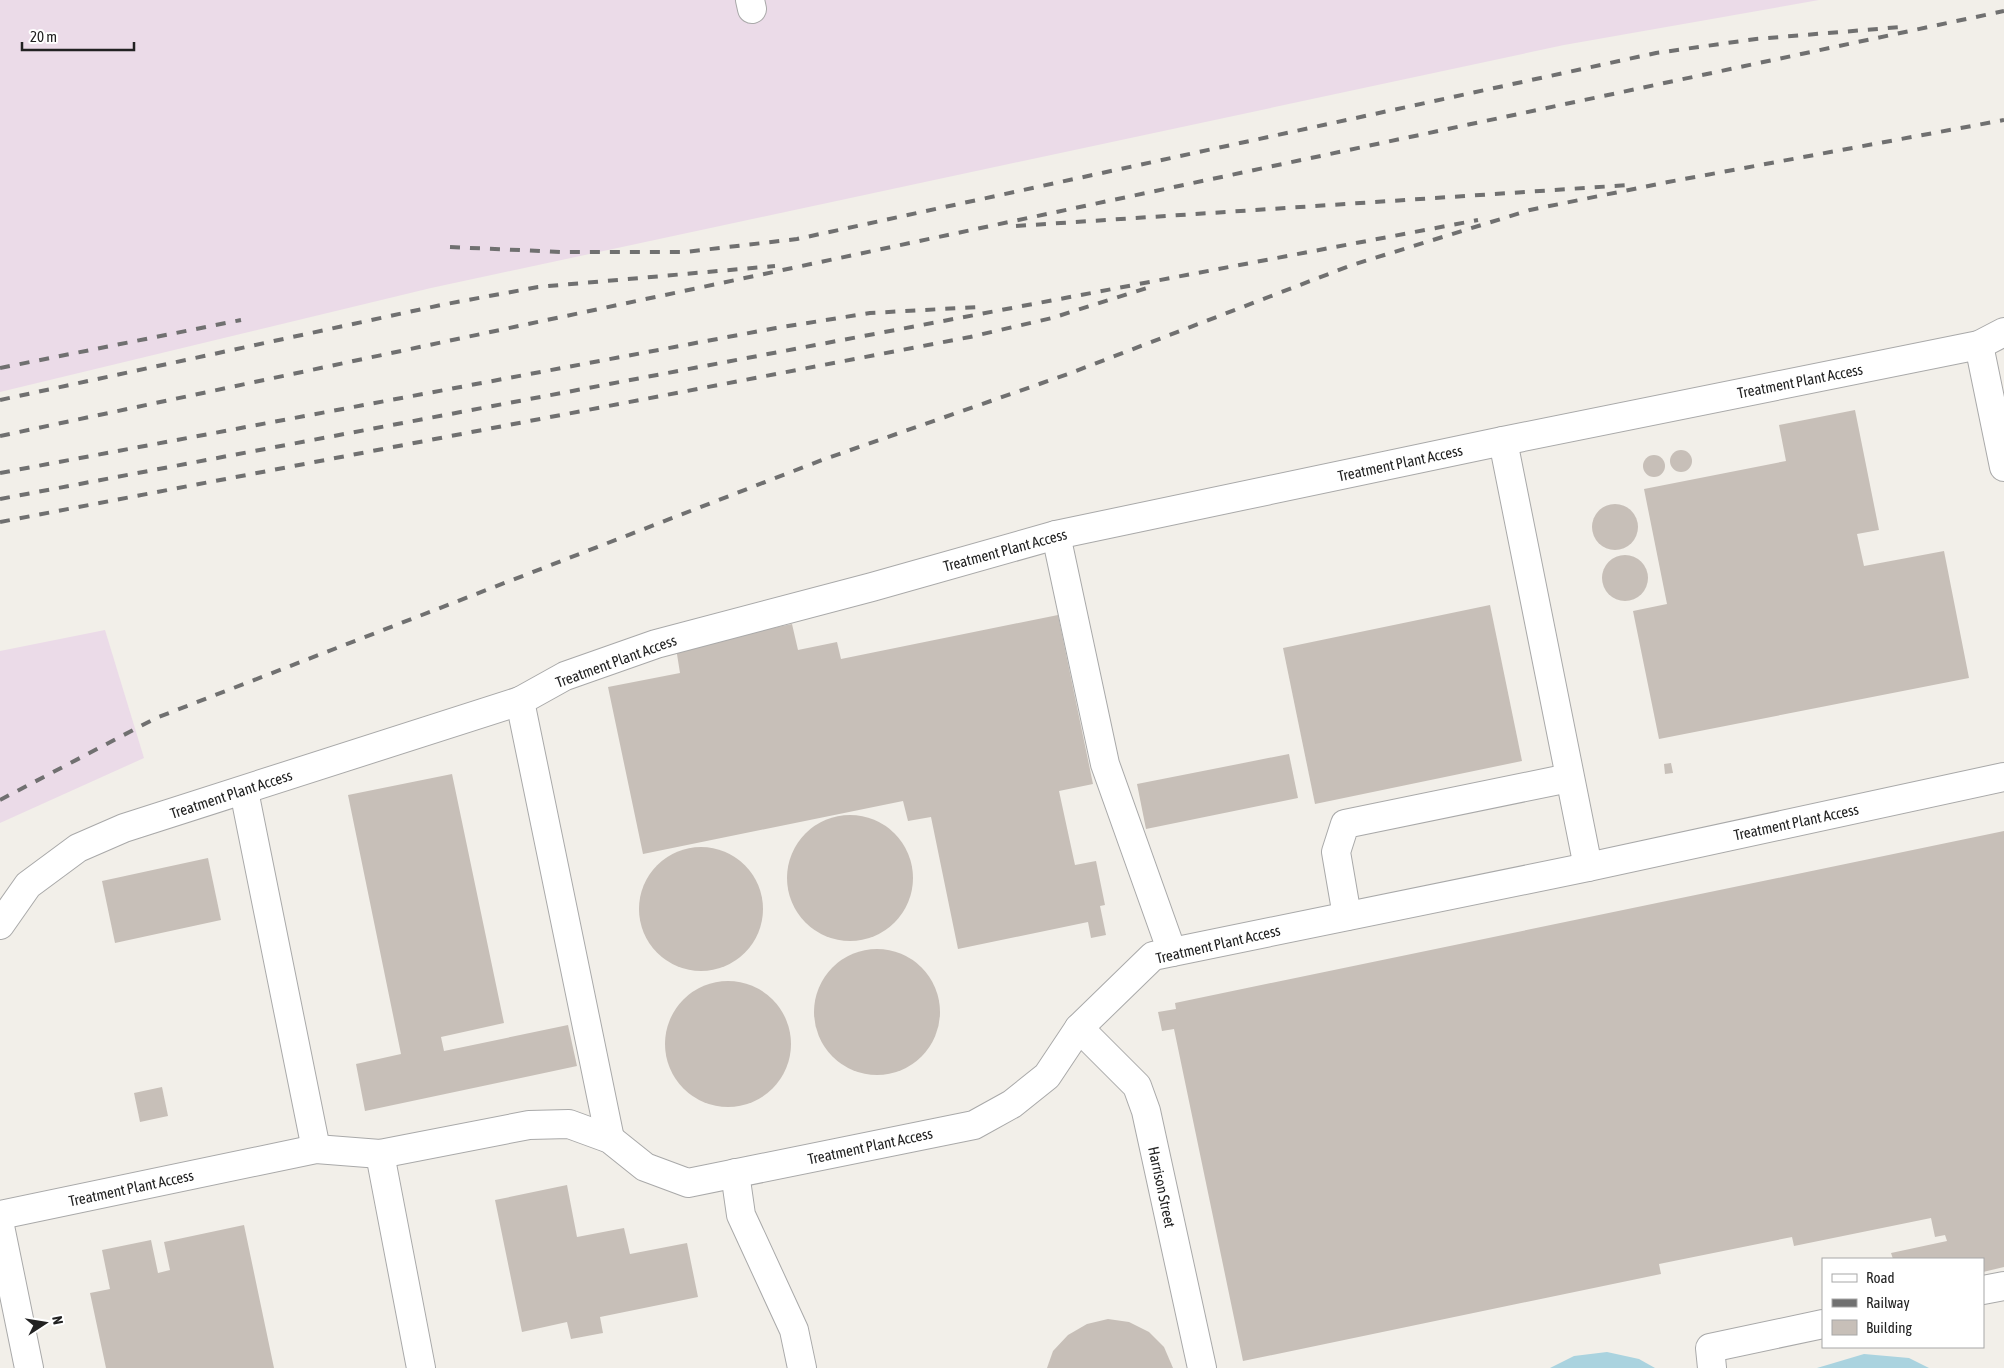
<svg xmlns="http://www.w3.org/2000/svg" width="2004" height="1368" font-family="'Asap Condensed',sans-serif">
<rect width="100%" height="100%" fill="#f2efe9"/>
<g fill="#ebdbe8">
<path d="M0 0H1819L1564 45 431 288 0 392Z"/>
<path d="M105 630 144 758 0 823V651Z"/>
</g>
<g fill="#aad3df">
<path d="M1607 1352 1639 1359 1655 1368H1550L1574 1356Z"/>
<path d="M1864 1354 1909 1358 1929 1368H1817Z"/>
</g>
<g fill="#c7bfb8">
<path d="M1855 410 1879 530 1857 534 1864 566 1944 551 1969 678 1659 739 1633 611 1667 604 1644 489 1786 461 1779 425Z"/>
<circle cx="1681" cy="461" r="11"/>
<circle cx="1654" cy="466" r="11"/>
<circle cx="1615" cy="527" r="23"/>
<circle cx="1625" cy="578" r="23"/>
<path d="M1490 605 1522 761 1315 804 1283 648Z"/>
<path d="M1058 615 1093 784 1059 791 1075 865 1096 861 1105 905 1100 906 1106 935 1091 938 1088 922 958 949 931 817 908 821 903 801 643 854 608 687 680 673 676 648 792 624 798 650 837 642 841 659Z"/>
<path d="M1289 754 1298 798 1146 829 1137 784Z"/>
<path d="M1671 763 1673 773 1665 774 1664 764Z"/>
<path d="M452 774 504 1023 441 1037 444 1051 568 1025 577 1066 365 1111 356 1064 401 1054 348 795Z"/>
<circle cx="850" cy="878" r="63"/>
<path d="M2004 831V1267L1983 1272V1259H1893L1891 1253 1947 1241 1945 1235 1935 1237 1931 1218 1794 1246 1792 1237 1659 1264 1661 1274 1243 1361 1174 1029 1162 1031 1158 1012 1176 1009 1175 1003Z"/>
<circle cx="701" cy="909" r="62"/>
<path d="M208 858 221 920 115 943 102 881Z"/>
<circle cx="877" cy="1012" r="63"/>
<circle cx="728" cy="1044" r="63"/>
<path d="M162 1087 168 1116 140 1122 134 1093Z"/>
<path d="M567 1185 577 1237 624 1228 630 1254 687 1243 698 1297 600 1317 603 1333 571 1339 567 1322 522 1332 495 1200Z"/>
<path d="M244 1225 274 1368H106L90 1293 110 1289 102 1250 151 1240 158 1273 170 1270 164 1242Z"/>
<path d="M1108 1319 1129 1322 1149 1332 1164 1347 1173 1368H1047L1053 1351 1068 1335 1087 1324Z"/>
</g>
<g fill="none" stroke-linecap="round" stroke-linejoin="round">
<defs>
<g id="minor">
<path d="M750 0 752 9"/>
<path d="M1979 345 2004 467"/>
<path d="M1503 441 1588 867"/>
<path d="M1056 535 1105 764 1172 952"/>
<path d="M520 701 610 1139"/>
<path d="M244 791 316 1149"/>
<path d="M1347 916 1336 852 1345 824 1569 778"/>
<path d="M0 925 28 885 78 848 124 828 520 701 565 676 656 644 872 587 1056 535 1503 441 1979 345 2004 332"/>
<path d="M1079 1028 1137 1086 1146 1111 1202 1368"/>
<path d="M380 1154 421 1368"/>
<path d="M735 1173 741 1215 794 1330 802 1368"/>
<path d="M0 1215 316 1149 380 1154 529 1125 569 1124 610 1139 645 1167 688 1183 974 1125 1012 1104 1047 1076 1079 1028 1153 956 1588 867 2004 777"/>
<path d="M0 1226 29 1368"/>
<path d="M1983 1290 2004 1286"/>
<path d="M1712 1368 1710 1348 1823 1324"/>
</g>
</defs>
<use href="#minor" stroke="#a9a9a9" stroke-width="30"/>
<use href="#minor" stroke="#fff" stroke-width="28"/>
<g stroke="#707070" stroke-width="4" stroke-dasharray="10 10" stroke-linecap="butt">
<path d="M1016 226 1629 185"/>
<path d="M450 247 562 252H685L797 239 1656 53 1756 39 1901 27"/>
<path d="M0 368 241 320"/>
<path d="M0 400 441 305 538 287 775 266"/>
<path d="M0 436 2004 11"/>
<path d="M0 473 776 328 870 313 978 307"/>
<path d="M0 499 1478 220"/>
<path d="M0 522 970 337 1052 318 1153 286"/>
<path d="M0 800 156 718 822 460 1068 374 1352 265 1530 210 1668 182 2004 120"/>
</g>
</g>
<g text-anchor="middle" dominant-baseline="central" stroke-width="4" stroke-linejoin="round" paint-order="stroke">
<g font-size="15" fill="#222" stroke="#fff">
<text transform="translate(1800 381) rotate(-11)">Treatment Plant Access</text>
<text transform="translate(1400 463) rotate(-12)">Treatment Plant Access</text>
<text transform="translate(1005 550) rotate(-15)">Treatment Plant Access</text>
<text transform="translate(616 661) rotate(-20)">Treatment Plant Access</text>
<text transform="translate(231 794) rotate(-18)">Treatment Plant Access</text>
<text transform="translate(1796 822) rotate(-12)">Treatment Plant Access</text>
<text transform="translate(1218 944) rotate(-13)">Treatment Plant Access</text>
<text transform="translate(870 1146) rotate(-12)">Treatment Plant Access</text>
<text transform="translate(1162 1187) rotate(78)">Harrison Street</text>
<text transform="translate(131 1188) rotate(-12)">Treatment Plant Access</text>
</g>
</g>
<rect x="1822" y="1258" width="162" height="90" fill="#ffffff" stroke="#a7a7a7"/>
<rect x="1832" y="1274" width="25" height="8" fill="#ffffff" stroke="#a7a7a7"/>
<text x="1866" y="1283" font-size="15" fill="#222222">Road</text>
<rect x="1832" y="1299" width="25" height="8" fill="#707070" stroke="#a7a7a7"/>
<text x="1866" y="1308" font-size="15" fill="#222222">Railway</text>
<rect x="1832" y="1320" width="25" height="15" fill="#c7bfb8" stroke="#a7a7a7"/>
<text x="1866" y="1333" font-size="15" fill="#222222">Building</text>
<g transform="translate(45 1323) rotate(78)" stroke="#ffffff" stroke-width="4" paint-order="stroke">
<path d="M0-4L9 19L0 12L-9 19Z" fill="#222222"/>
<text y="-8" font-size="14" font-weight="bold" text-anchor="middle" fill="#222222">N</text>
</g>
<path d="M22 42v8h112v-8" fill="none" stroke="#222222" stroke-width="2.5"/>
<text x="30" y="42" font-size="15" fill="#222222" stroke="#ffffff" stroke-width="4" paint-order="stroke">20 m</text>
</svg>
